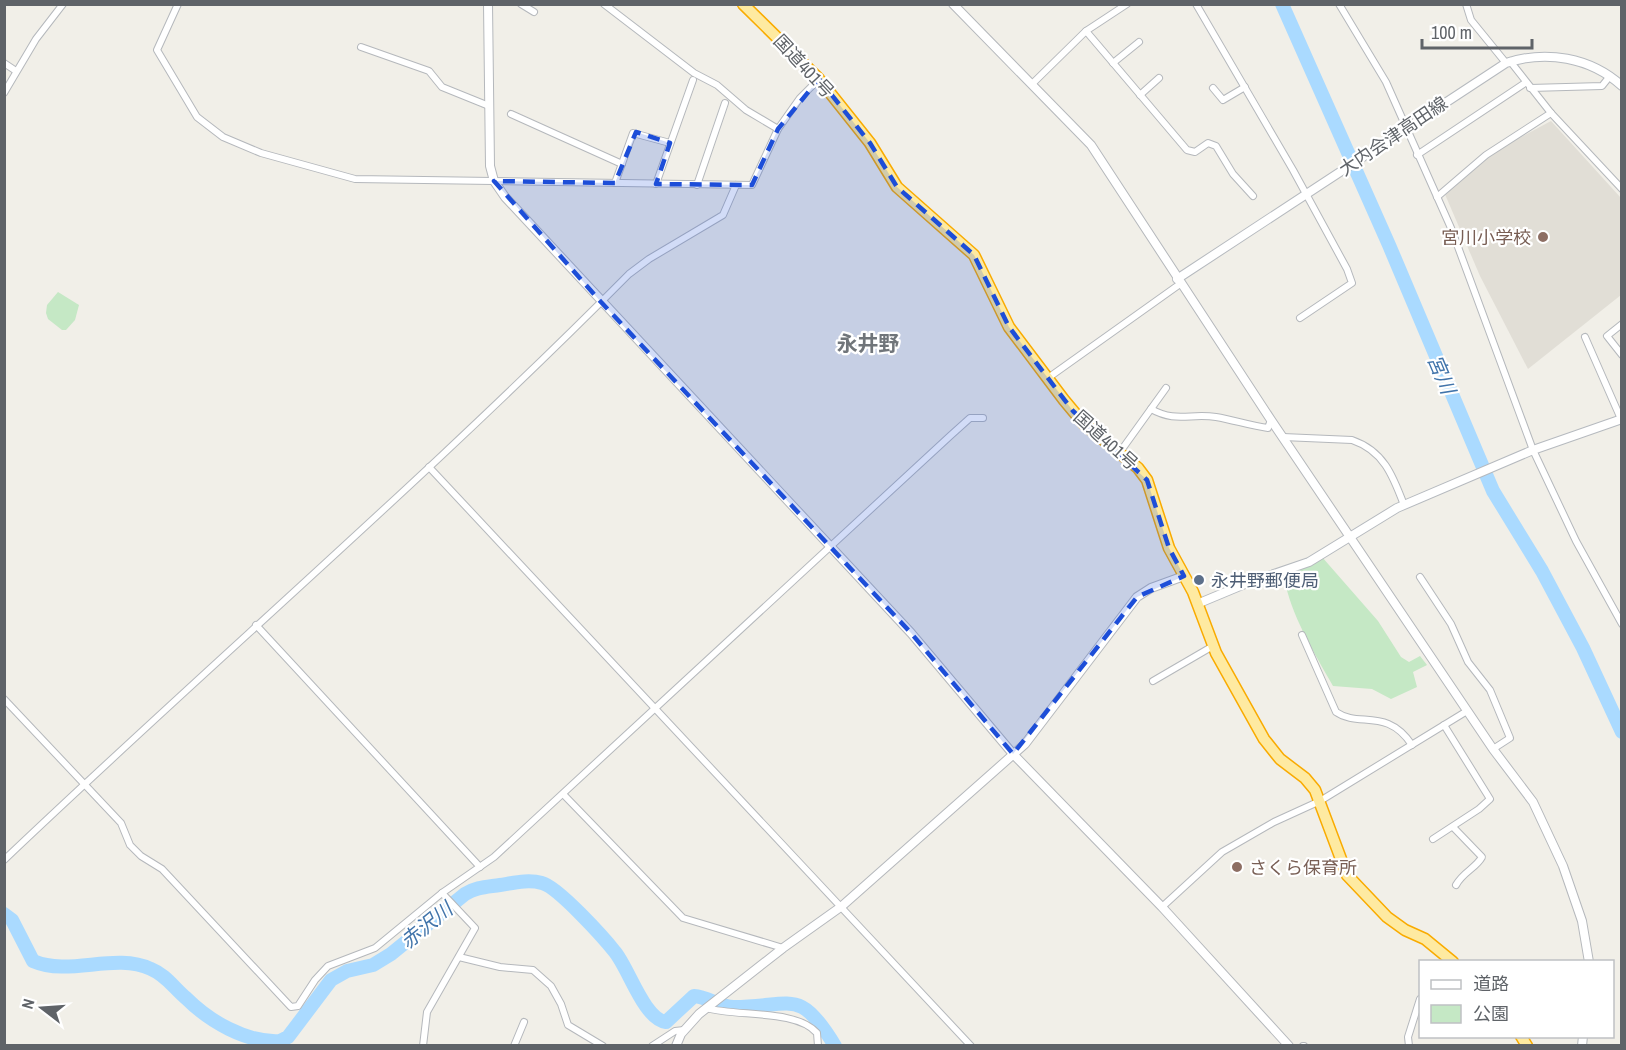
<svg xmlns="http://www.w3.org/2000/svg" width="1626" height="1050" font-family="'Archivo Narrow','Noto Sans JP',sans-serif">
<rect width="100%" height="100%" fill="#f1efe8"/>
<path fill="#e1ded6" d="M1551 121 1621 198V295L1528 369 1480 276 1444 192 1486 156Z"/>
<g fill="#c5e8c5">
<path d="M58 292 79 305 75 320 66 330H62L48 319 46 313 47 305Z"/>
<path d="M1322 557 1378 621 1401 657 1409 662 1420 656 1427 665 1413 672 1417 687 1391 699 1372 689 1333 686C1314 652 1291 616 1284 577Z"/>
</g>
<g fill="none" stroke-linecap="round" stroke-linejoin="round">
<path stroke="#aadaff" stroke-width="2" d="M280 1041V1046"/>
<g stroke="#aadaff" stroke-width="14">
<path d="M1282 4 1389 245 1493 491 1542 571 1583 648 1622 732"/>
<path d="M4 914 12 920 33 961C70 977 114 952 151 969 166 975 174 988 186 998 209 1021 246 1043 280 1041L288 1037 331 980 347 971 373 965 391 954 465 894C476 887 487 887 500 885 513 883 528 879 542 883 558 887 604 938 615 952 629 969 644 1019 666 1022L694 996C708 997 720 1007 734 1007 792 1007 799 986 835 1046"/>
</g>
<defs>
<g id="minor">
<path d="M178 4 157 50 197 117 223 137 261 153 355 179 752 185 778 129 800 98 819 79"/>
<path d="M521 4 534 12"/>
<path d="M604 4 694 73 717 85 746 110 778 129"/>
<path d="M1196 4 1293 170 1347 269 1352 283 1300 318"/>
<path d="M1339 4 1386 82 1451 228 1533 450 1576 541 1622 624"/>
<path d="M1466 4 1471 20 1506 63"/>
<path d="M1086 31 1187 150 1195 152 1208 143 1216 146 1233 174 1253 196"/>
<path d="M361 47 429 71 442 87 489 106"/>
<path d="M1510 61 1551 113 1622 189"/>
<path d="M4 63 16 71"/>
<path d="M1113 63 1139 42"/>
<path d="M1032 84 1086 31 1127 4"/>
<path d="M1213 88 1223 100 1245 87"/>
<path d="M1530 88 1602 86 1610 76"/>
<path d="M4 93 36 39 63 4"/>
<path d="M1140 95 1159 78"/>
<path d="M511 114 622 164"/>
<path d="M1417 155 1525 83"/>
<path d="M615 183 633 133 670 143"/>
<path d="M656 184 693 80"/>
<path d="M697 185 725 103"/>
<path d="M1437 197 1486 155 1551 113"/>
<path d="M1622 324 1607 336 1622 355"/>
<path d="M1585 337 1621 419"/>
<path d="M1048 378 1180 284"/>
<path d="M1151 409C1176 423 1190 413 1216 417 1234 420 1251 426 1268 428L1271 420"/>
<path d="M1283 437 1352 440C1384 451 1393 476 1404 505"/>
<path d="M1120 452 1166 388"/>
<path d="M429 467 971 1046"/>
<path d="M1420 577 1451 624 1468 662 1490 690 1510 738 1493 749"/>
<path d="M256 625 480 867"/>
<path d="M1302 635 1336 712C1359 728 1387 707 1412 745"/>
<path d="M1153 681 1213 646"/>
<path d="M4 699 121 823 130 845 141 856 162 869 291 1007 298 1006 315 980 328 966 375 948 442 893 494 857 950 436 970 418H983"/>
<path d="M563 794 683 918 783 948"/>
<path d="M1453 827 1482 857C1476 868 1463 872 1456 885"/>
<path d="M1433 839 1479 809 1490 799 1444 725"/>
<path d="M4 860C211 663 428 477 629 274L649 259 723 215 736 185"/>
<path d="M1162 907 1222 852 1274 822 1320 801 1467 711"/>
<path d="M459 957 500 967 533 970 551 986 561 1004 568 1025 603 1046"/>
<path d="M706 1008C737 1017 796 1009 817 1033L818 1046"/>
<path d="M423 1046 427 1012 475 928 442 893"/>
<path d="M514 1046 524 1022"/>
<path d="M652 1046 675 1031 684 1030"/>
<path d="M1303 1046H1304"/>
<path d="M1409 1046 1408 1037 1420 999"/>
</g>
<g id="tertiary">
<path d="M488 4 490 166 494 181 505 197 911 633 1013 754 1162 907 1289 1046"/>
<path d="M953 4 1091 145 1271 420 1493 749 1533 802 1563 866 1582 921 1589 962"/>
<path d="M676 1046 681 1034 699 1014 783 948 842 906 1025 744 1137 597 1151 588 1184 576"/>
<path d="M1582 1046 1583 1036"/>
</g>
<g id="secondary">
<path d="M1177 279 1506 63C1546 50 1590 57 1622 86"/>
<path d="M1197 604 1245 584 1309 562 1397 508 1533 450 1622 419"/>
</g>
<g id="trunk">
<path d="M743 4 819 79 870 143 897 187 974 255 1009 327 1064 400 1084 424 1138 468 1147 480 1169 548 1193 592 1216 653 1264 739 1280 759 1305 778 1315 790 1347 875 1387 917 1405 930 1425 939 1453 962"/>
<path d="M1521 1036 1527 1046"/>
</g>
</defs>
<use href="#minor" stroke="#b5b8bc" stroke-width="8"/>
<use href="#tertiary" stroke="#b5b8bc" stroke-width="10"/>
<use href="#secondary" stroke="#b6babf" stroke-width="10"/>
<use href="#trunk" stroke="#f9ab00" stroke-width="13"/>
<use href="#minor" stroke="#fff" stroke-width="6"/>
<use href="#tertiary" stroke="#fff" stroke-width="8"/>
<use href="#secondary" stroke="#fff" stroke-width="8"/>
<use href="#trunk" stroke="#feeaa1" stroke-width="10"/>
</g>
<path fill="#1d4ed8" fill-opacity="0.2" stroke="#1d4ed8" stroke-width="4.5" stroke-dasharray="12 8" stroke-linejoin="round" d="M819 79 870 143 897 187 974 255 1009 327 1073 411 1147 480 1169 548 1184 576 1137 597 1013 754 911 633 601 302 494 181 615 183 636 132 670 143 656 184 752 185 778 129Z"/>
<g fill="#8d6e63" stroke="#fff" stroke-width="2">
<circle cx="1543" cy="237" r="6"/>
<circle cx="1237" cy="867" r="6"/>
</g>
<circle fill="#5c6f8a" stroke="#fff" stroke-width="2" cx="1199" cy="580" r="6"/>
<g text-anchor="middle" dominant-baseline="central" stroke-width="4.5" stroke-linejoin="round" paint-order="stroke">
<g font-size="18" fill="#5f6368" stroke="#fff">
<text transform="translate(804 66) rotate(47)">国道401号</text>
<text transform="translate(1393 136) rotate(-34)">大内会津高田線</text>
<text transform="translate(1106 440) rotate(42)">国道401号</text>
</g>
<g font-size="18" fill="#785e54" stroke="#fff" text-anchor="end">
<text x="1531" y="237">宮川小学校</text>
<text x="1249" y="867" text-anchor="start">さくら保育所</text>
</g>
<g font-size="18" fill="#4e5e75" stroke="#fff" text-anchor="start">
<text x="1211" y="580">永井野郵便局</text>
</g>
<g font-size="20" font-style="italic" fill="#4174aa" stroke="#fff">
<text transform="translate(1442 374) rotate(67)">宮川</text>
<text transform="translate(426 925) rotate(-39)">赤沢川</text>
</g>
<g font-size="21" font-weight="bold" fill="#70757a" stroke="#fff">
<text x="868" y="343">永井野</text>
</g>
</g>
<rect width="1626" height="1050" fill="none" stroke="#5f6368" stroke-width="12"/>
<rect x="1419" y="960" width="195" height="78" fill="#ffffff" stroke="#bfc1c3" stroke-width="1.5"/>
<rect x="1431" y="980" width="30" height="9" fill="#ffffff" stroke="#bfc1c3" stroke-width="1.5"/>
<text x="1473" y="990" font-size="18" fill="#5f6368">道路</text>
<rect x="1431" y="1005" width="30" height="18" fill="#c5e8c5" stroke="#bfc1c3" stroke-width="1.5"/>
<text x="1473" y="1020" font-size="18" fill="#5f6368">公園</text>
<g transform="translate(42 1008) rotate(287)" stroke="#ffffff" stroke-width="4.5" paint-order="stroke">
<path d="M0-4.5L10 22L0 15L-10 22Z" fill="#5f6368"/>
<text y="-9" font-size="16" font-weight="bold" text-anchor="middle" fill="#5f6368">N</text>
</g>
<path d="M1422 39v9h110v-9" fill="none" stroke="#5f6368" stroke-width="3"/>
<text x="1431" y="39" font-size="18" fill="#5f6368" stroke="#ffffff" stroke-width="4.5" paint-order="stroke">100 m</text>
</svg>
